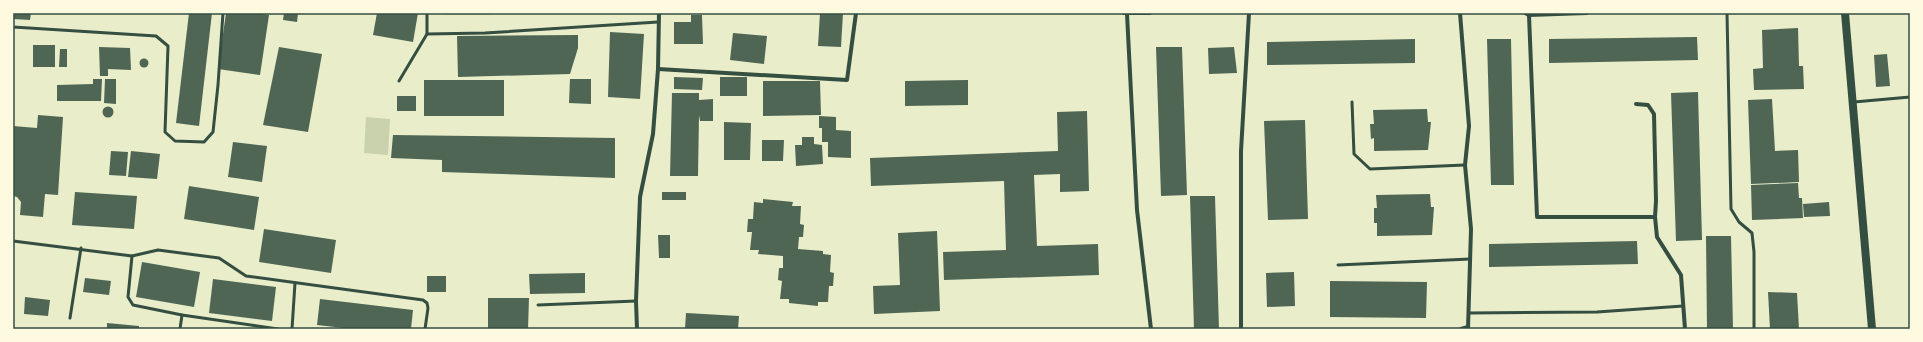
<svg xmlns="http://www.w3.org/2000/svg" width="1923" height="342" font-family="'Roboto Condensed',sans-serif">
<rect width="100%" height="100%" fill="#e9edc9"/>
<g fill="#cad2ad">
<rect x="445" y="13" width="45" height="2"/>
<path d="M366 117 390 119 388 155 364 153Z"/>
</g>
<g fill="#4f6655">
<path d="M13 13H31L30 20 13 19Z"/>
<path d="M189 13H212L199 126 176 123Z"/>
<path d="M226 13H255L269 15 260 75 218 69Z"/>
<path d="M284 13H298L297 22 283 20Z"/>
<path d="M377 13H418L413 42 373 35Z"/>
<path d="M820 13H843L841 47 818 46Z"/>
<path d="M691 15H702L703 44H674V22H691Z"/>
<path d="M1798 28 1799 66H1803L1804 89 1754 90 1753 69 1763 68 1762 30Z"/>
<path d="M610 32 644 34 640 99 608 97Z"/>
<path d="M733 33 767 36 764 64 730 60Z"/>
<path d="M578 35V48L570 74 458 77 457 36Z"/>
<path d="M1697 37 1698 60 1549 63V39Z"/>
<path d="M1415 39V63L1267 65V42Z"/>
<path d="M1487 39H1511L1514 185H1491Z"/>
<rect x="33" y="45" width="22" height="22"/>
<path d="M99 47 130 48 131 70 108 69V76H100Z"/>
<path d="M279 47 322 54 308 132 263 125Z"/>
<path d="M1156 47H1182L1187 195 1161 196Z"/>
<path d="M1234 47 1237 73 1209 74 1208 48Z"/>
<path d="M60 49H67V67H59Z"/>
<path d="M1887 54 1890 86 1876 87 1874 55Z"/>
<circle cx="144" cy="63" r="4.5"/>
<path d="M674 77 703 78 702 90 674 89Z"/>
<rect x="720" y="77" width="27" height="19"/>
<path d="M93 79H102L101 101H57V85L93 84Z"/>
<path d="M105 79H116V104L104 103Z"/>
<path d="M570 79H591V104L569 103Z"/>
<rect x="424" y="80" width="80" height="36"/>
<path d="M968 80V105L905 106V81Z"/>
<path d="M763 81H820L821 115 763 116Z"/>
<path d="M1698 92 1702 240 1676 241 1671 93Z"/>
<path d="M672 93H699V100L713 99V121H700L699 115 698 176H670Z"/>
<rect x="397" y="96" width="19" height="15"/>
<path d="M1772 99 1775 151 1798 150 1799 182 1751 184 1748 100Z"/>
<circle cx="108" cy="112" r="5.5"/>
<path d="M1427 109 1428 122H1431L1428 150 1374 151V138L1371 139 1370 124H1374L1373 110Z"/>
<path d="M1087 111 1089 191 1060 192V174L1034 175 1037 246 1098 244 1099 275 944 280 943 252 1006 250 1004 181 871 186 870 158 1058 151 1057 112Z"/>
<path d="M38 115 63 117 58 195 45 194 43 217 20 215 21 202 17 197 13 196V126L37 128Z"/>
<path d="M819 116 836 117V130L851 131V158L828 157V142H822V128H819Z"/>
<path d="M1305 120 1308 219 1268 220 1264 121Z"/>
<path d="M724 122 751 123 750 160H724Z"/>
<path d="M393 135 615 138V178L442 172V160L391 158Z"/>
<path d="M802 137H814V144L822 145 823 164 796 166 795 145H802Z"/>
<path d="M762 140H784L783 161H762Z"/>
<path d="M233 142 267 146 262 182 228 177Z"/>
<path d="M111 151 128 152 126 176 109 175Z"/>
<path d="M131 151 160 154 157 179 128 177Z"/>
<path d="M1798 183 1799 198H1802L1803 218 1752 220 1751 185Z"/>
<path d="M189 186 259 197 254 230 184 219Z"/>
<path d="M75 192 137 196 134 229 72 225Z"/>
<rect x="662" y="192" width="24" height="8"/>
<path d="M1430 194 1431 207H1434L1432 235 1377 236V223H1374V208H1377L1376 195Z"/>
<path d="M1190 196H1215L1219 329H1194Z"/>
<path d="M763 199 793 202 792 206H801L800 224 804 225 803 237H799L798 249 823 251V254L831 255 830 272 834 273 833 286H829L828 302H818V306L789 303V299H780L782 281 778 280 779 268H783V256L758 254 759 250H750L752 232H747L748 219H753L754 202 763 203Z"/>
<path d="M1829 202 1830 216 1804 217 1803 204Z"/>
<path d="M264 229 336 240 331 273 259 262Z"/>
<path d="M937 231 940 311 874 314 873 286 900 285 898 233Z"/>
<path d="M658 235H670V258H659Z"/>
<path d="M1706 236H1731L1733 329H1707Z"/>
<path d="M1637 241 1638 264 1489 267V244Z"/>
<path d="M142 262 200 272 194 307 136 297Z"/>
<path d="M1294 272 1295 306 1267 307 1266 273Z"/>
<path d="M585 273V293L530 294 529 274Z"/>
<rect x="427" y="276" width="19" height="16"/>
<path d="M85 278 111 281 109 295 83 292Z"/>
<path d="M213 279 276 287 272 321 209 313Z"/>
<path d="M1330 281 1427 282 1426 318 1330 317Z"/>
<path d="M1768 292 1797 293 1799 329H1770Z"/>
<path d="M25 297 50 300 48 316 24 314Z"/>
<path d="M488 298H529L528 329H488Z"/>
<path d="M320 299 413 310 411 329H353L317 325Z"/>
<path d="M686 313 739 316 738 329H685Z"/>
<path d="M107 323 139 326V329H107Z"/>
</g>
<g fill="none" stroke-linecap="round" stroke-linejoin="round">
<g stroke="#344e41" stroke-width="3">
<path d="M1727 13 1731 209 1739 222 1752 233 1754 252V329"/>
<path d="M13 27 156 36 168 46 165 132 175 141 204 142 213 132 218 85 223 13"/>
<path d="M427 34 485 33 658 22"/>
<path d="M399 81 427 34V13"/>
<path d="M1352 102 1354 154 1370 169 1465 165"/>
<path d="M1854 102 1910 97"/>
<path d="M13 241 132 256 158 250 219 258 246 276 423 300 427 303 428 308 425 329"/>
<path d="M132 256 128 297 133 305 182 315 278 329"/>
<path d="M1338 265 1470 259"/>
<path d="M538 305 636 301"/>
<path d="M1469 313 1597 312 1683 306"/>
<path d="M70 318 81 248"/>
<path d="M180 329 182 315"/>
<path d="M292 329 295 283"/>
</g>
<g stroke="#344e41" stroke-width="4">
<path d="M1124 13H1150"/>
<path d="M1460 13 1469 126 1465 165 1471 229 1468 329"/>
<path d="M1525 13 1529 15 1587 13"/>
<path d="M1127 14 1137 210 1151 329"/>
<path d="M1529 15 1537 217H1655L1657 237 1681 275 1685 329"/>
<path d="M658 69 847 80 856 13"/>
<path d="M1636 104 1648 105 1654 114 1656 201 1655 217"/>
<path d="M637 329 636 301 640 197 653 134 658 69 659 13"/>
<path d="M1241 329V151L1249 13"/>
<path d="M1461 329 1468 327"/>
</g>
<path stroke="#344e41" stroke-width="8" d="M1845 13 1872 329"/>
</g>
<rect width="1923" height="342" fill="none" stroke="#fefae0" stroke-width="28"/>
<rect x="14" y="14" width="1895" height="314" fill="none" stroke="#344e41" stroke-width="1.5"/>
</svg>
